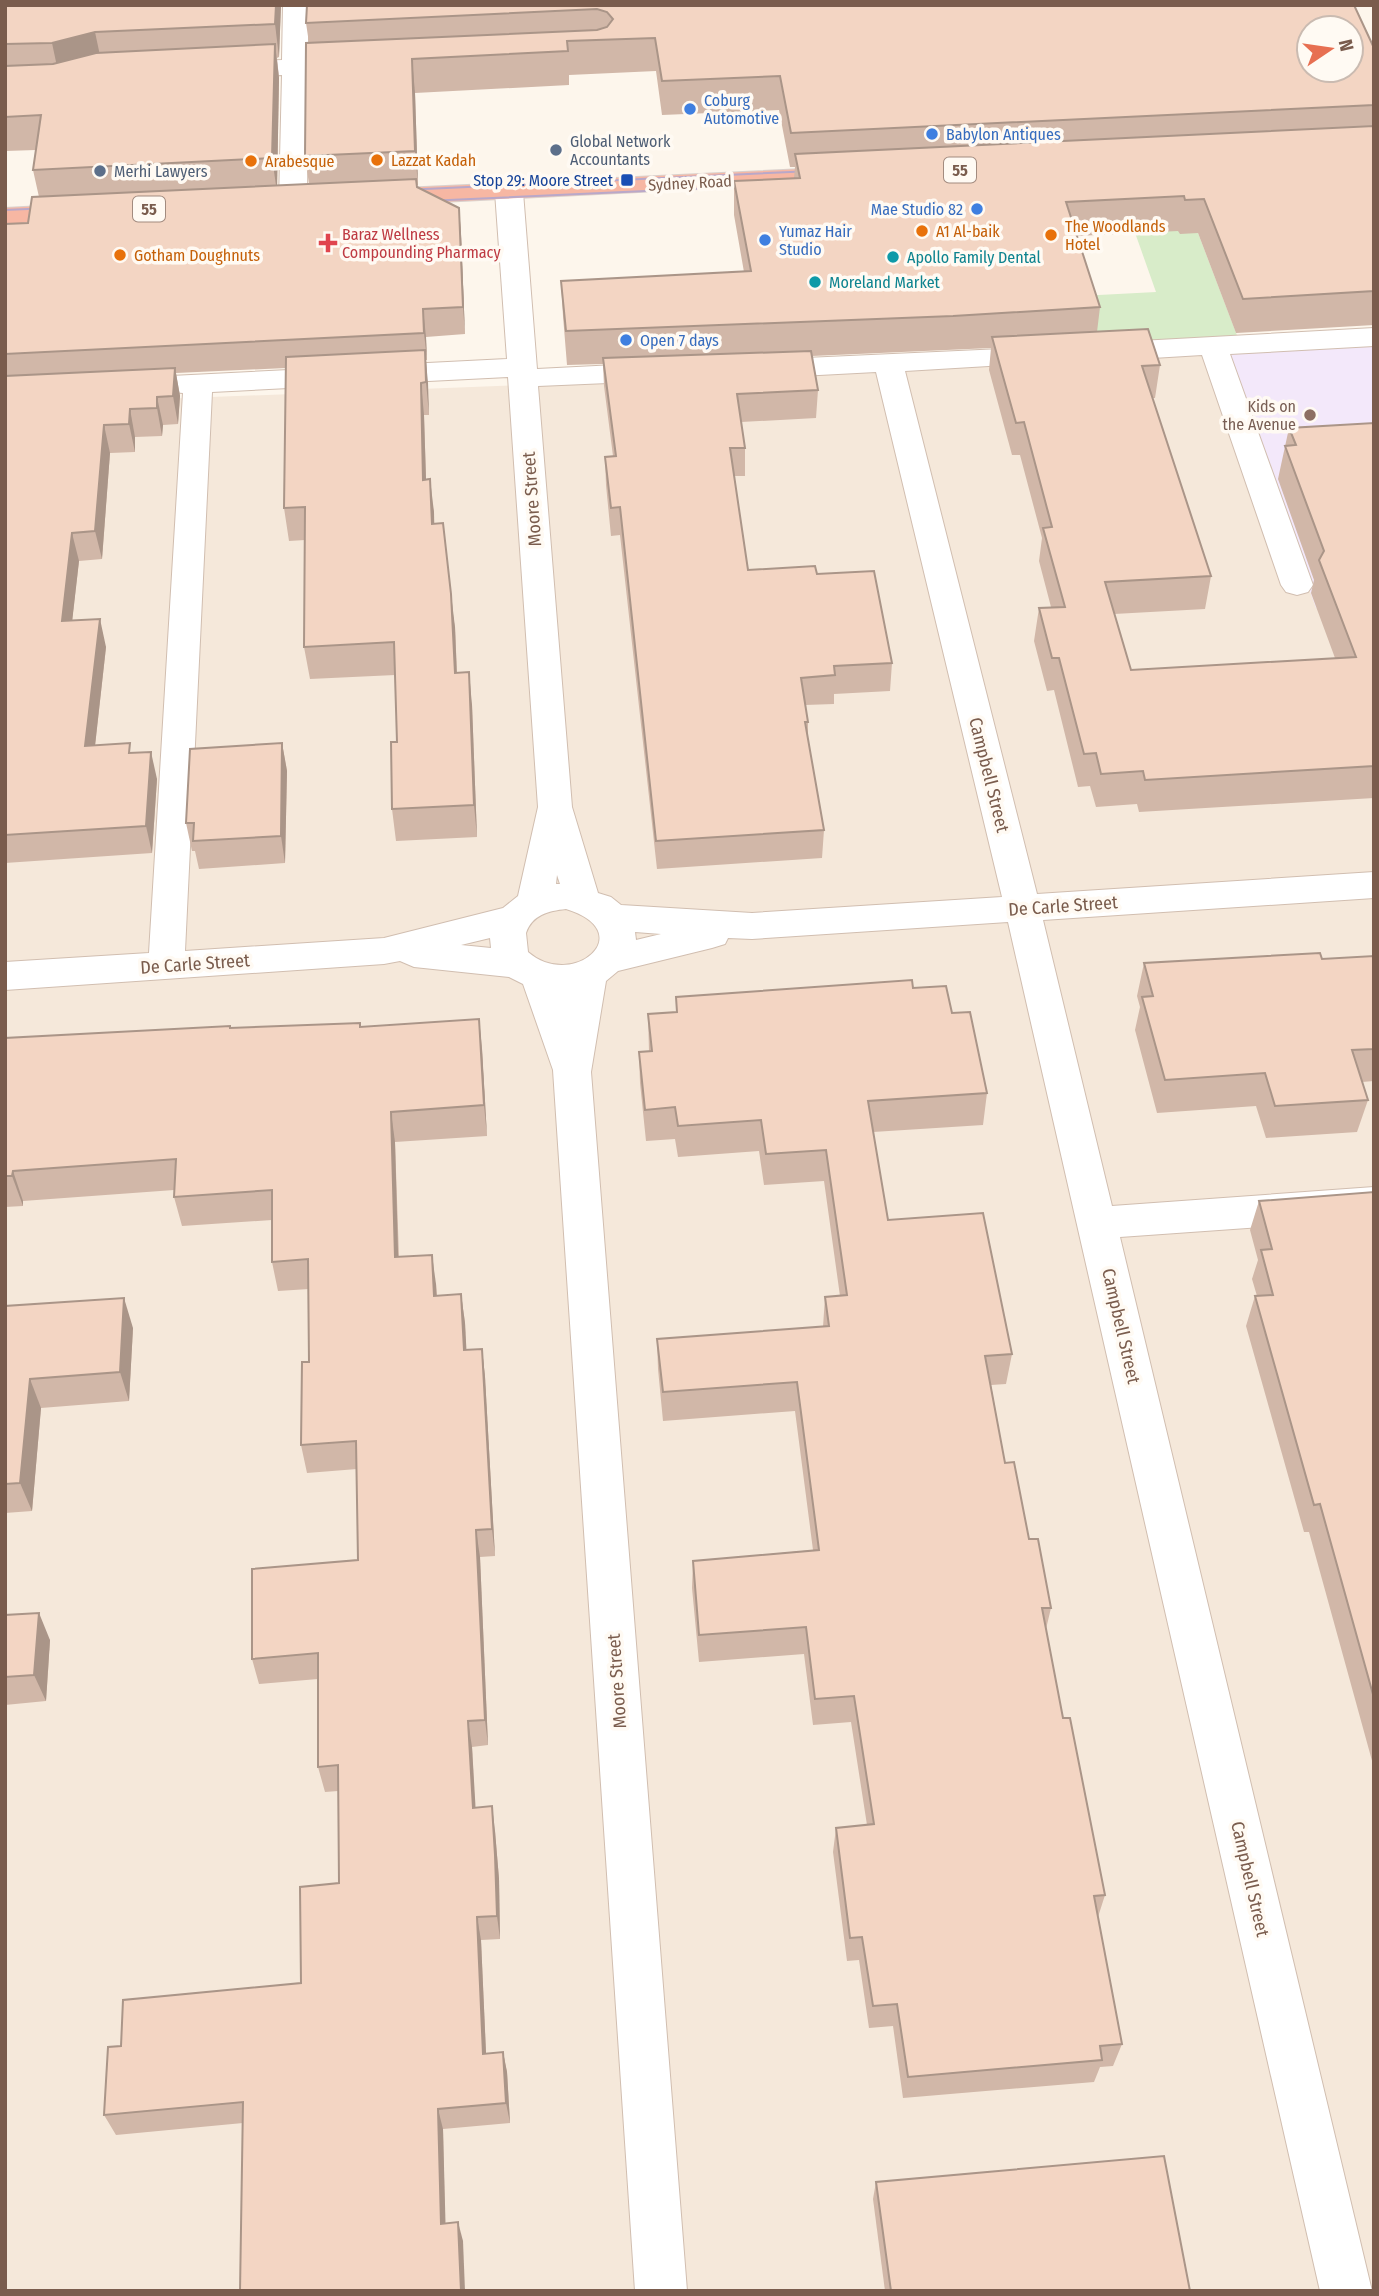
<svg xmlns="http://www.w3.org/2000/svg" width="1379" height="2296" font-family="'Fira Sans Condensed',sans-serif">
<rect width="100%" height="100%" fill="#fdf6ec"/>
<path fill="#f5e8da" d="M1374 343V2291H5V405L577 383Z"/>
<path fill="#f3e8fa" d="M1374 343V605L1316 608 1222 350Z"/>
<path fill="#d8ecc9" d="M1122 196 1177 229 1198 233 1238 338 1037 349 1022 299 1156 292Z"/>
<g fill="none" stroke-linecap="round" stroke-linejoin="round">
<defs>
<g id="minor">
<path d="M283 5H308V59L358 56 367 59 371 64 367 69 308 74 307 201 303 207 293 209 283 207 279 201 282 75 226 78 217 75 213 70 217 65 226 62 282 60Z"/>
<path d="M509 184 519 186 523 192 537 369 655 363 665 366 670 372 665 378 655 381 538 386 572 807 598 893 611 897 621 905 752 913 1002 897 876 372 761 378 751 375 746 369 751 363 761 360 1043 347 1053 350 1058 356 1053 362 905 371 1037 894 1374 872V898L1043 920 1112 1206 1374 1187V1219L1120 1237 1372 2291H1320L1008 922 752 939 728 938 725 944 712 948 618 971 606 981 591 1072 687 2291H635L553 1070 523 984 509 977 414 967 400 961 384 964 5 990V962L149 953 183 393 161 391 156 385 161 379 171 376 507 359 495 192 499 186ZM508 377 538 807 518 896 503 908 384 938 185 951 212 392ZM557 875 560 884H556ZM566 909C641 932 573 991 528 952L526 933C532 915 548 911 566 909ZM635 932 661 934 636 940ZM490 938 491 948 461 945Z"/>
<path d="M1374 328V346L1230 354 1313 585 1308 592 1297 595 1286 592 1281 585 1202 355 1103 361 1093 358 1088 352 1093 346 1103 343Z"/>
</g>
<g id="highway">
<path d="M846 167 856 169 860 175 856 181 381 205 371 203 367 197 371 191 381 189Z"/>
<path d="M80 204 90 206 94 212 90 218 5 224V208Z"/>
</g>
</defs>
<use href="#minor" stroke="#d1beb0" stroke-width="2"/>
<use href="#highway" stroke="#dad1cd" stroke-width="2"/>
<use href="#minor" fill="#fff" fill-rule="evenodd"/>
<use href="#highway" fill="#f7b7a3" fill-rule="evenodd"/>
<g stroke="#b9a8c9" stroke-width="2">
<path d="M404 190 813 171"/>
<path d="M426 201 755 186"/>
<path d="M5 210 51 208"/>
</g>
</g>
<g fill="#d1b7a8">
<path d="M5 5H281L279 57 277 58 279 78 277 186 309 184 305 156 309 43 306 23 307 5H1354L1374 48V325L1236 333 1198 233 1180 234 1178 231 1077 236 1100 307 1097 332 1160 365 1155 398H1152L1211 576 1205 609 1114 614 1131 670 1335 658 1311 593 1314 580 1278 479 1289 428 1374 423V798L1139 812 1137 804 1096 807 1090 786 1078 787 1054 690 1047 691 1034 641 1039 608 1051 607 1039 561 1042 538 1020 455H1012L989 370 991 348 812 356 818 390 816 418 741 422 745 448V476H734L748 570 817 574 892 663 890 691 834 694V704L805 705 808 722V739L824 830 822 858 657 869 620 535 611 536 606 485 605 457 613 456 604 386 603 364 567 365 563 316 561 281 744 272 734 215V181L794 178 795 167H790L779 110 662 115 656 71 569 75V85L415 93 418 185H417V187L459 208 461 235 465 334 426 337 427 360H426L429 415H424L426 479 434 512V524L455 627 457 673 472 705 477 837 396 841 392 809 397 742 395 675 310 679 304 647 305 540 289 541 284 508 286 368 176 373 180 396 178 424 163 425 162 436 135 437V452L110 453 102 559 79 561 72 621 106 647 95 745 132 753 157 779 152 853 5 863V224L28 223 39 197 33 170 36 150 5 151Z"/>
<path d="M282 743 287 771 285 863 199 869 195 851H192L186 823Z"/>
<path d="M1374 956V1081L1362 1082 1368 1100 1357 1132 1266 1138 1256 1106 1157 1113 1135 1030 1140 1007 1137 996 1144 963 1322 959Z"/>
<path d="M913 988 952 1013 987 1093 983 1125 873 1132 888 1220 1012 1354 1006 1384 991 1385 1005 1463 1051 1608 1046 1629 1063 1718 1105 1895 1098 1917 1122 2044 1113 2066 1100 2067 1094 2082 903 2098 893 2026 869 2028 859 1960 847 1961 833 1852 836 1828 867 1825 851 1722 813 1725 804 1654 699 1662 692 1588 693 1561 813 1550 795 1411 663 1421 658 1369 657 1339 823 1327 825 1297 840 1296 824 1181 764 1185 759 1151 678 1157 675 1139 646 1141 640 1083 639 1052 649 1051 648 1014 676 1012V997Z"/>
<path d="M361 1026 482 1049 487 1136 395 1142 399 1257 436 1284 437 1296 461 1294 465 1323 466 1350 482 1349 485 1377 495 1556 480 1557 488 1745 472 1747 475 1808 495 1831 499 1879 500 1939 481 1940 486 2054 503 2052 507 2072 510 2123 443 2129 445 2224 463 2241 243 2123 116 2135 104 2115 121 2046 301 1983 339 1883 338 1791 325 1792 318 1767V1679L259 1684 252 1659 358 1560 357 1469 307 1473 301 1445 309 1362V1289L278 1291 272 1262V1220L182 1226 174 1197V1190L23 1201V1206L5 1207V1038L231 1028Z"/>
<path d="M1374 1192V1768L1309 1532H1304L1246 1326 1255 1296H1257L1252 1279 1258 1260 1250 1230 1259 1201Z"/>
<path d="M5 1306 133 1328 129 1401 41 1408 32 1511 5 1513Z"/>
<path d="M5 1615 50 1640 46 1701 5 1705Z"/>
<path d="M876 2182 1190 2291H885L873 2199Z"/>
</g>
<g fill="#aa9588">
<path d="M276 5H281L279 57 275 24Z"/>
<path d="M95 32 102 65 59 76 52 43Z"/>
<path d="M275 44 279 78 277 192 272 158Z"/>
<path d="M412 59 415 93 418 185 415 151Z"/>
<path d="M459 208 461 235 465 334 463 307Z"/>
<path d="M423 309 426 337 427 360 424 333Z"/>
<path d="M425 350 428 383 429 415 426 382Z"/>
<path d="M175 368 180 396 178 424 173 396Z"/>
<path d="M421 383 424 415 427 512 423 480Z"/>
<path d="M157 397 163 425 162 436 157 408Z"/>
<path d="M130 409 135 437V452L129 424Z"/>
<path d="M104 425 110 453 102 559 95 531Z"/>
<path d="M430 479 434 512 435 557 432 524Z"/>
<path d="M72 533 79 561 69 649 62 621Z"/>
<path d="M451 594 455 627 458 705 455 673Z"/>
<path d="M100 619 106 647 92 773 85 746Z"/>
<path d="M469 672 472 705 477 837 474 805Z"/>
<path d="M282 743 287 771 285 863 281 836Z"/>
<path d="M151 752 157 779 152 853 146 826Z"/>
<path d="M479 1019 482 1049 487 1136 484 1105Z"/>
<path d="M391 1112 395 1142 399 1287 395 1257Z"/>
<path d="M13 1171 23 1201V1206L12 1176Z"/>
<path d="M432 1255 436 1284 438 1325 434 1296Z"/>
<path d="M461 1294 465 1323 468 1379 464 1350Z"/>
<path d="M124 1298 133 1328 129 1401 120 1372Z"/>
<path d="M482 1349 485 1377 495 1556 492 1529Z"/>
<path d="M30 1379 41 1408 32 1511 20 1483Z"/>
<path d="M476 1530 480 1557 488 1745 485 1720Z"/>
<path d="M39 1613 50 1640 46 1701 34 1675Z"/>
<path d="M468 1721 472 1747 477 1832 473 1808Z"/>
<path d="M492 1806 495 1831 499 1879 500 1939 497 1916Z"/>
<path d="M477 1917 481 1940 487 2075 483 2054Z"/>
<path d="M503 2052 507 2072 510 2123 506 2103Z"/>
<path d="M438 2109 443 2129 446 2242 441 2224Z"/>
<path d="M458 2222 463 2241 465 2291H461Z"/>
</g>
<g fill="#f3d5c3" stroke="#aa9588" stroke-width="2" fill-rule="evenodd">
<path d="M5 5H276L275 24 95 32 52 43 5 44Z"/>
<path d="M307 5H1354L1374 48V105L791 133 780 76 662 81 655 38 567 41 568 51 412 59 415 151 305 156 306 43 597 30 607 27 613 19 607 12 597 9 306 23ZM1309 28H1351V70H1309Z"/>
<path d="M275 44 272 158 33 170 41 115 5 117V66L53 64 96 53Z"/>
<path d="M1374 126V291L1243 299 1204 199 1185 200 1184 196 1066 202 1100 307 953 316 566 331 561 281 751 271 734 181 800 178 795 154Z"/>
<path d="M416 179 417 187 459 208 463 307 423 309 424 333 5 354V224L28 223 32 197Z"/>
<path d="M1148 329 1160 365 1142 366 1211 576 1105 582 1131 670 1356 657 1319 560 1324 551 1285 446 1296 445 1289 428 1374 423V766L1145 780 1143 771 1101 774 1096 753 1084 754 1059 658H1052L1039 608 1065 607 1043 528 1052 527 1024 422 1016 423 992 337Z"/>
<path d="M425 350 426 382 421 383 423 480 430 479 432 524 443 523 451 594 455 673 469 672 474 805 392 809 391 742H397L394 642 304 647 305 507 284 508 286 357Z"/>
<path d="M811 351 818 390 737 394 745 448H730L748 570 815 566 817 574 874 571 892 663 834 666 835 675 801 678 808 722H805L824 830 656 841 620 507 611 508 605 457 616 456 603 358Z"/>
<path d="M175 368 173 396 157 397V408L130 409 129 424 104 425 95 531 72 533 62 621 100 619 85 746 130 743 129 753 151 752 146 826 5 835V376Z"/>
<path d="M282 743 281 836 193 841 194 823H186L190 749Z"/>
<path d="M1320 953 1322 959 1374 956V1049L1352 1050 1368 1100 1275 1106 1265 1073 1165 1080 1142 997 1153 996 1144 963Z"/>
<path d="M912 980 913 988 946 986 952 1013 970 1012 987 1093 868 1101 888 1220 983 1213 1012 1354 985 1356 1005 1463 1014 1462 1029 1539H1038L1051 1608H1042L1063 1718H1070L1105 1895 1094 1896 1122 2044 1100 2046 1102 2060 908 2077 897 2004 873 2006 862 1937 850 1938 836 1828 874 1824 854 1696 815 1699 806 1627 699 1635 693 1561 819 1550 797 1382 663 1392 657 1339 829 1326 825 1297 847 1295 826 1150 766 1154 761 1120 678 1126 675 1107 645 1110 639 1052 652 1051 648 1014 677 1012 676 997Z"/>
<path d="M479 1019 484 1105 391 1112 395 1257 432 1255 434 1296 461 1294 464 1350 482 1349 492 1529 476 1530 485 1720 468 1721 473 1808 492 1806 495 1855 497 1916 477 1917 483 2054 503 2052 506 2103 438 2109 441 2224 458 2222 461 2291H240L243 2102 104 2115 108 2047 121 2046 123 2000 301 1983 300 1887 339 1883 338 1765 318 1767V1653L252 1659V1569L358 1560 356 1441 301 1445 302 1362H309L308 1259 272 1262V1190L174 1197 176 1159 13 1171 12 1176H5V1038L230 1026V1028L360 1023V1027Z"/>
<path d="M1374 1192V1698L1320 1504 1314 1505 1255 1296 1273 1295 1261 1250 1272 1249 1259 1201Z"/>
<path d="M124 1298 120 1372 30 1379 20 1483 5 1484V1306Z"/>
<path d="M39 1613 34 1675 5 1677V1615Z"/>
<path d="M1164 2156 1190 2291H891L876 2182Z"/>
</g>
<g fill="#3f7fe0" stroke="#fffaf3" stroke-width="2.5">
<circle cx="690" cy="109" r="7"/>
<circle cx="932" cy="134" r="7"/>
<circle cx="977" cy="209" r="7"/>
<circle cx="765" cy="240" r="7"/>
<circle cx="626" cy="340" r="7"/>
</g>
<g fill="#5c6f8a" stroke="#fffaf3" stroke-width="2.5">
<circle cx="556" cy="150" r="7"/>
<circle cx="100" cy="171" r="7"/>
</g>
<g fill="#e8710a" stroke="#fffaf3" stroke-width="2.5">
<circle cx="377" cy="160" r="7"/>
<circle cx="251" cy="161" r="7"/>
<circle cx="922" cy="231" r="7"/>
<circle cx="1051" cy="235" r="7"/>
<circle cx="120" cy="255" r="7"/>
</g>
<rect fill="#1a4fb4" stroke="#fffaf3" stroke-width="2.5" x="620" y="173" width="14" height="14" rx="3.5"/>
<path fill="#e0444e" stroke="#fffaf3" stroke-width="2.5" d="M324.5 232.5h7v7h7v7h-7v7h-7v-7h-7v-7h7z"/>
<g fill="#0f9aa8" stroke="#fffaf3" stroke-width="2.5">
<circle cx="893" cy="257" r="7"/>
<circle cx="815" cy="282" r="7"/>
</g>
<circle fill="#8d6e63" stroke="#fffaf3" stroke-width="2.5" cx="1310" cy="415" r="7"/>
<g text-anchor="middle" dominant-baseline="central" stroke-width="7" stroke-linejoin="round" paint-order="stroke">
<g font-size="16" fill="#366cbe" stroke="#fffaf3" text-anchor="start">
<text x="704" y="100">Coburg<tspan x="704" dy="18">Automotive</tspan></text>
<text x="946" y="134">Babylon Antiques</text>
<text x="963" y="209" text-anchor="end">Mae Studio 82</text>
<text x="779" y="231">Yumaz Hair<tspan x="779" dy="18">Studio</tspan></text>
<text x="640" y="340">Open 7 days</text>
</g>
<g font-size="16" fill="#4e5e75" stroke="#fffaf3" text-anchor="start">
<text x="570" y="141">Global Network<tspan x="570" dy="18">Accountants</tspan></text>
<text x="114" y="171">Merhi Lawyers</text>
</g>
<g font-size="16" fill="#c56008" stroke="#fffaf3" text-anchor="start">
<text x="391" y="160">Lazzat Kadah</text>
<text x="265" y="161">Arabesque</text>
<text x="1065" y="226">The Woodlands<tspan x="1065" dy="18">Hotel</tspan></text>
<text x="936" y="231">A1 Al-baik</text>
<text x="134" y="255">Gotham Doughnuts</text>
</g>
<g fill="#fffaf3" stroke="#a28b7f" stroke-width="2">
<rect x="944" y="157.5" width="32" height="25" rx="5"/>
<rect x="133" y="196.5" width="32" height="25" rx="5"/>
</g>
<g font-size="16" font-weight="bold" fill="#7a5c4d">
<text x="960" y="170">55</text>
<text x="149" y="209">55</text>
</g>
<g font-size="16" fill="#164399" stroke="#fffaf3" text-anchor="end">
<text x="613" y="180">Stop 29: Moore Street</text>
</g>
<g font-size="16" fill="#7a5c4d" stroke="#fffaf3">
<text transform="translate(690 183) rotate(-3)">Sydney Road</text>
</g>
<g font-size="16" fill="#be3a42" stroke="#fffaf3" text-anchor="start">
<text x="342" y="234">Baraz Wellness<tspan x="342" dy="18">Compounding Pharmacy</tspan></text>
</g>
<g font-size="16" fill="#0d838f" stroke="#fffaf3" text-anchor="start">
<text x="907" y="257">Apollo Family Dental</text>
<text x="829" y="282">Moreland Market</text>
</g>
<g font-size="16" fill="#785e54" stroke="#fffaf3" text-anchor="end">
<text x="1296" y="406">Kids on<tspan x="1296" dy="18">the Avenue</tspan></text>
</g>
<g font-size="18" fill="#7a5c4d" stroke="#fffaf3">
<text transform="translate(532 499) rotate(-94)">Moore Street</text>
<text transform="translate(989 775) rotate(76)">Campbell Street</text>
<text transform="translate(1063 906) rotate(-4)">De Carle Street</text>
<text transform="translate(195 964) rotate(-4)">De Carle Street</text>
<text transform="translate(1121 1326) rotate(77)">Campbell Street</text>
<text transform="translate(617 1681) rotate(-94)">Moore Street</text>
<text transform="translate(1250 1879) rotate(77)">Campbell Street</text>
</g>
</g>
<rect width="1379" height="2296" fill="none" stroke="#7a5c4d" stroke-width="14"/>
<g transform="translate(1330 49) rotate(77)"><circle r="33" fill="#fffaf3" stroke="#cabbb1" stroke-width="2"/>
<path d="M0-5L12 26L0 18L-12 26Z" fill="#e76f51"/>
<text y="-10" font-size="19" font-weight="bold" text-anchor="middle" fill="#7a5c4d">N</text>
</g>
</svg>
